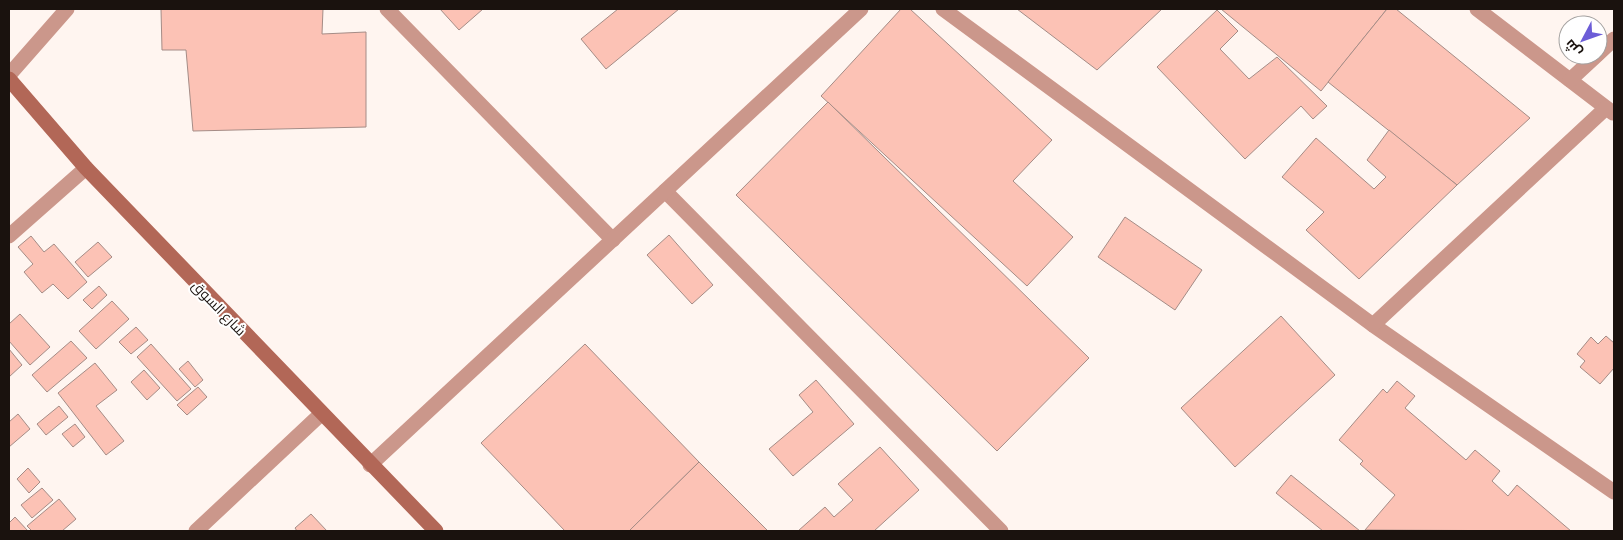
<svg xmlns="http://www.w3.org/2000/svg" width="1623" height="540" font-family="'IBM Plex Sans',Cairo,sans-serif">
<rect width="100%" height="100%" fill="#fff5f0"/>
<g fill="#fcc2b5" stroke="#a58c86">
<path d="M161 9H323L322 34 366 32V127L193 131 186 50H162Z"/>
<path d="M440 9H483L459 30Z"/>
<path d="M618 9H679L606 69 581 39Z"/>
<path d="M901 9H910L1052 140 1013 181 1073 237 1027 286 821 96Z"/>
<path d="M1017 9H1162L1097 70Z"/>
<path d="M1221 9H1387L1321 91Z"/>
<path d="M1387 9H1396L1530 118 1457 185 1328 82Z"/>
<path d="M1217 10 1238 31 1220 49 1249 79 1277 57 1327 106 1313 119 1301 106 1245 159 1157 67Z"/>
<path d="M828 102 1089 358 997 451 736 195Z"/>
<path d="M1389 130 1457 185 1359 279 1306 230 1324 212 1282 177 1316 138 1374 189 1386 177 1367 160Z"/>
<path d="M1125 217 1202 270 1175 310 1098 257Z"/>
<path d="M669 235 713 285 692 304 647 255Z"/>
<path d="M31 236 44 252 54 244 87 282 68 299 53 284 42 293 24 272 33 264 18 247Z"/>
<path d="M98 242 112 257 88 277 75 262Z"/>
<path d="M99 286 107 295 92 309 83 300Z"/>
<path d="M112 301 129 319 96 349 79 331Z"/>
<path d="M20 314 50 347 30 365 9 341V324Z"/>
<path d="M1281 316 1335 375 1235 467 1181 408Z"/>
<path d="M136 327 148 340 131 354 119 342Z"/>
<path d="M1606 336 1614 343V368L1600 384 1580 367 1585 361 1577 354 1591 337 1598 344Z"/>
<path d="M71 341 87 358 47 392 32 375Z"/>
<path d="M151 344 191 389 177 401 137 357Z"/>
<path d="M585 344 699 462 629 531H565L481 443Z"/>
<path d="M9 349 22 365 9 377Z"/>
<path d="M188 361 203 380 195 387 179 369Z"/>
<path d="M95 363 117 390 96 406 124 441 106 455 58 393Z"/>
<path d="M144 370 160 388 147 400 131 382Z"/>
<path d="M816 380 854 424 793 476 769 449 813 412 799 395Z"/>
<path d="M1397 381 1415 396 1405 408 1466 460 1475 450 1500 471 1492 481 1508 496 1517 485 1571 531 1365 530 1395 495 1360 464 1363 461 1339 440 1383 389 1387 393Z"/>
<path d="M198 387 207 397 187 415 177 405Z"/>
<path d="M59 406 68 417 46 435 37 424Z"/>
<path d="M18 414 30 429 9 447V422Z"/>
<path d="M75 424 85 437 73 447 62 434Z"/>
<path d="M880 447 919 490 874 531H798L825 507 834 517 853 500 838 484Z"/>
<path d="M699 462 768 531H629Z"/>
<path d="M28 468 40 482 29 493 17 479Z"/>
<path d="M1291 475 1360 531H1323L1276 493Z"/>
<path d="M42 488 53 500 32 518 21 505Z"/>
<path d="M59 499 76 519 62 531H32L27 526Z"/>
<path d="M311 514 327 531H297L295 528Z"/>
<path d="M15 517 28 531H9V523Z"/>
</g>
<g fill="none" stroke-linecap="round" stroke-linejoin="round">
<g stroke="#cb978b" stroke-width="15">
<path d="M387 9 613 240"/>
<path d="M943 9 1373 325 1614 492"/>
<path d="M1477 9 1613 113"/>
<path d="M1598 54 1614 39"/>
<path d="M9 75 67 9"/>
<path d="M1570 80 1597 55"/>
<path d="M665 191 1001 531"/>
<path d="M9 236 86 168"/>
<path d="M1373 325 1606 108"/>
<path d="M370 465 861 9"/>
<path d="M196 531 321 414"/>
</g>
<path stroke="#b26757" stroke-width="15" d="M9 79 86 168 436 531"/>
</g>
<g text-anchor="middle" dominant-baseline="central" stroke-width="4" stroke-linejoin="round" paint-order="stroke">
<g font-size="14" fill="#1a120e" stroke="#fff">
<text transform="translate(219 308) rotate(46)">شارع السوق</text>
</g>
</g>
<rect width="1623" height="540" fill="none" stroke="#1a120e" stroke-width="20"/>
<g transform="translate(1583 40) rotate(229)"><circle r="24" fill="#ffffff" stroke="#a3a09f"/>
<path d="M0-4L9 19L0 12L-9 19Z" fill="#6c5dd7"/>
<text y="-8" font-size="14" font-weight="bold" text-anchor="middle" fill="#1a120e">ش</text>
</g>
</svg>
